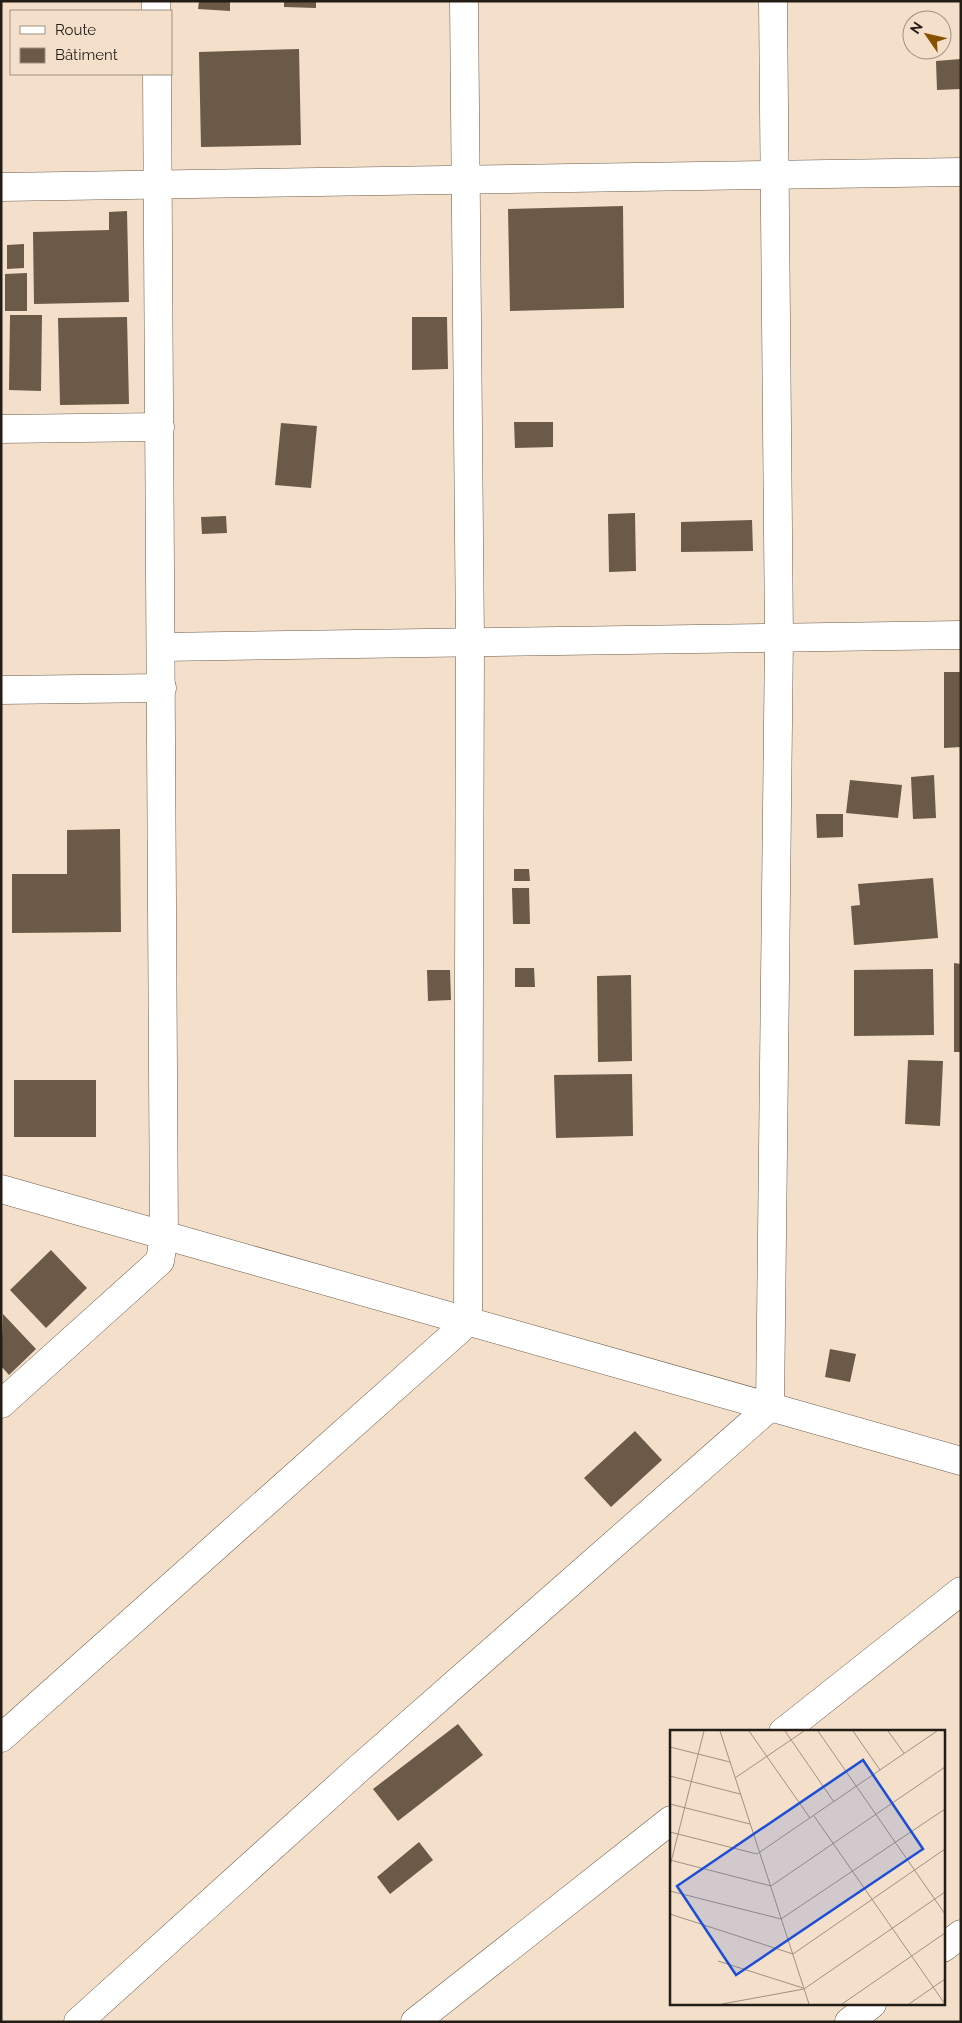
<svg xmlns="http://www.w3.org/2000/svg" width="962" height="2023" font-family="Raleway,sans-serif">
<rect width="100%" height="100%" fill="#f3dfca"/>
<g fill="#6b5a48">
<path d="M199 1H230V11L198 9Z"/>
<path d="M284 1H316V8L284 7Z"/>
<path d="M299 49 301 145 201 147 199 52Z"/>
<path d="M961 59V89L937 90 936 61Z"/>
<path d="M623 206 624 308 510 311 508 209Z"/>
<path d="M127 211 129 302 34 304 33 232 109 230V212Z"/>
<path d="M24 244V268L7 269V245Z"/>
<path d="M27 273V311H5V274Z"/>
<path d="M10 315H42L41 391 9 390Z"/>
<path d="M127 317 129 404 60 405 58 318Z"/>
<path d="M412 317H447L448 369 412 370Z"/>
<path d="M514 422H553V447L515 448Z"/>
<path d="M281 423 317 426 311 488 275 485Z"/>
<path d="M635 513 636 571 609 572 608 514Z"/>
<path d="M226 516 227 533 202 534 201 517Z"/>
<path d="M752 520 753 551 681 552V522Z"/>
<path d="M944 672H961V747L944 748Z"/>
<path d="M934 775 936 818 913 819 911 777Z"/>
<path d="M850 780 902 785 898 818 846 813Z"/>
<path d="M816 814H843V837L817 838Z"/>
<path d="M120 829 121 932 12 933V874H67V830Z"/>
<path d="M514 869H529L530 881H514Z"/>
<path d="M933 878 938 938 854 945 851 906 860 905 858 884Z"/>
<path d="M512 888H529L530 924H513Z"/>
<path d="M954 963 961 964V1052H954Z"/>
<path d="M515 968H534L535 987H515Z"/>
<path d="M933 969 934 1035 854 1036V970Z"/>
<path d="M427 970H450L451 1000 428 1001Z"/>
<path d="M631 975 632 1061 598 1062 597 976Z"/>
<path d="M908 1060 943 1061 940 1126 905 1124Z"/>
<path d="M632 1074 633 1136 556 1138 554 1075Z"/>
<rect x="14" y="1080" width="82" height="57"/>
<path d="M51 1250 87 1288 46 1328 10 1290Z"/>
<path d="M3 1314 36 1349 9 1375 1 1366Z"/>
<path d="M830 1349 856 1354 850 1382 825 1377Z"/>
<path d="M635 1431 662 1460 611 1507 584 1478Z"/>
<path d="M458 1724 483 1755 398 1821 373 1789Z"/>
<path d="M419 1842 433 1860 390 1894 377 1877Z"/>
</g>
<g fill="none" stroke-linecap="round" stroke-linejoin="round">
<defs>
<g id="street">
<path d="M156 1V11"/>
<path d="M1 187 961 172"/>
<path d="M1 429 160 427"/>
<path d="M162 647 961 635"/>
<path d="M1 690 162 688"/>
<path d="M1 1189 961 1461"/>
<path d="M1 1404 160 1261 164 1236 157 74"/>
<path d="M783 1732 961 1591"/>
<path d="M1 1738 468 1322 470 642 464 1"/>
<path d="M943 1948 961 1934"/>
<path d="M78 2022 356 1771 770 1407 779 638 773 1"/>
<path d="M415 2022 671 1820"/>
<path d="M849 2022 872 2004"/>
</g>
</defs>
<use href="#street" stroke="#6d5c4a" stroke-width="29"/>
<use href="#street" stroke="#fff" stroke-width="28"/>
</g>
<g transform="translate(670 1730)">
<rect width="275" height="275" fill="#f3dfca"/>
<path fill="none" stroke="#a09182" stroke-width="1" d="M50 1 139 274M79 1 140 88M115 1 164 72M148 1 275 184M183 1 210 40M218 1 234 23M0 17 60 32M0 46 70 64M65 48 134 1M0 74 80 94M144 86 275 274M0 102 87 124 267 1M0 130 101 156 275 37M0 136 34 1M0 161 111 189 275 79M0 184 123 224 275 119M48 231 133 258M52 274 134 259 275 162M172 274 275 203M239 274 275 249"/>
<path fill="#1d4ed8" fill-opacity="0.15" stroke="#1d4ed8" stroke-width="2.5" d="M193 30 253 119 66 245 7 156Z"/>
<rect width="275" height="275" fill="none" stroke="#241d16" stroke-width="2.5"/>
</g>
<rect width="962" height="2023" fill="none" stroke="#241d16" stroke-width="5"/>
<rect x="10" y="10" width="162" height="65" fill="#f3dfca" stroke="#a09182"/>
<rect x="20" y="26" width="25" height="8" fill="#ffffff" stroke="#a09182"/>
<text x="55" y="35" font-size="15" fill="#241d16">Route</text>
<rect x="20" y="48" width="25" height="15" fill="#6b5a48" stroke="#a09182"/>
<text x="55" y="60" font-size="15" fill="#241d16">Bâtiment</text>
<g transform="translate(927 35) rotate(304)"><circle r="24" fill="#f3dfca" stroke="#a09182"/>
<path d="M0-4L9 19L0 12L-9 19Z" fill="#875200"/>
<text y="-8" font-size="14" font-weight="bold" text-anchor="middle" fill="#241d16">N</text>
</g>
</svg>
